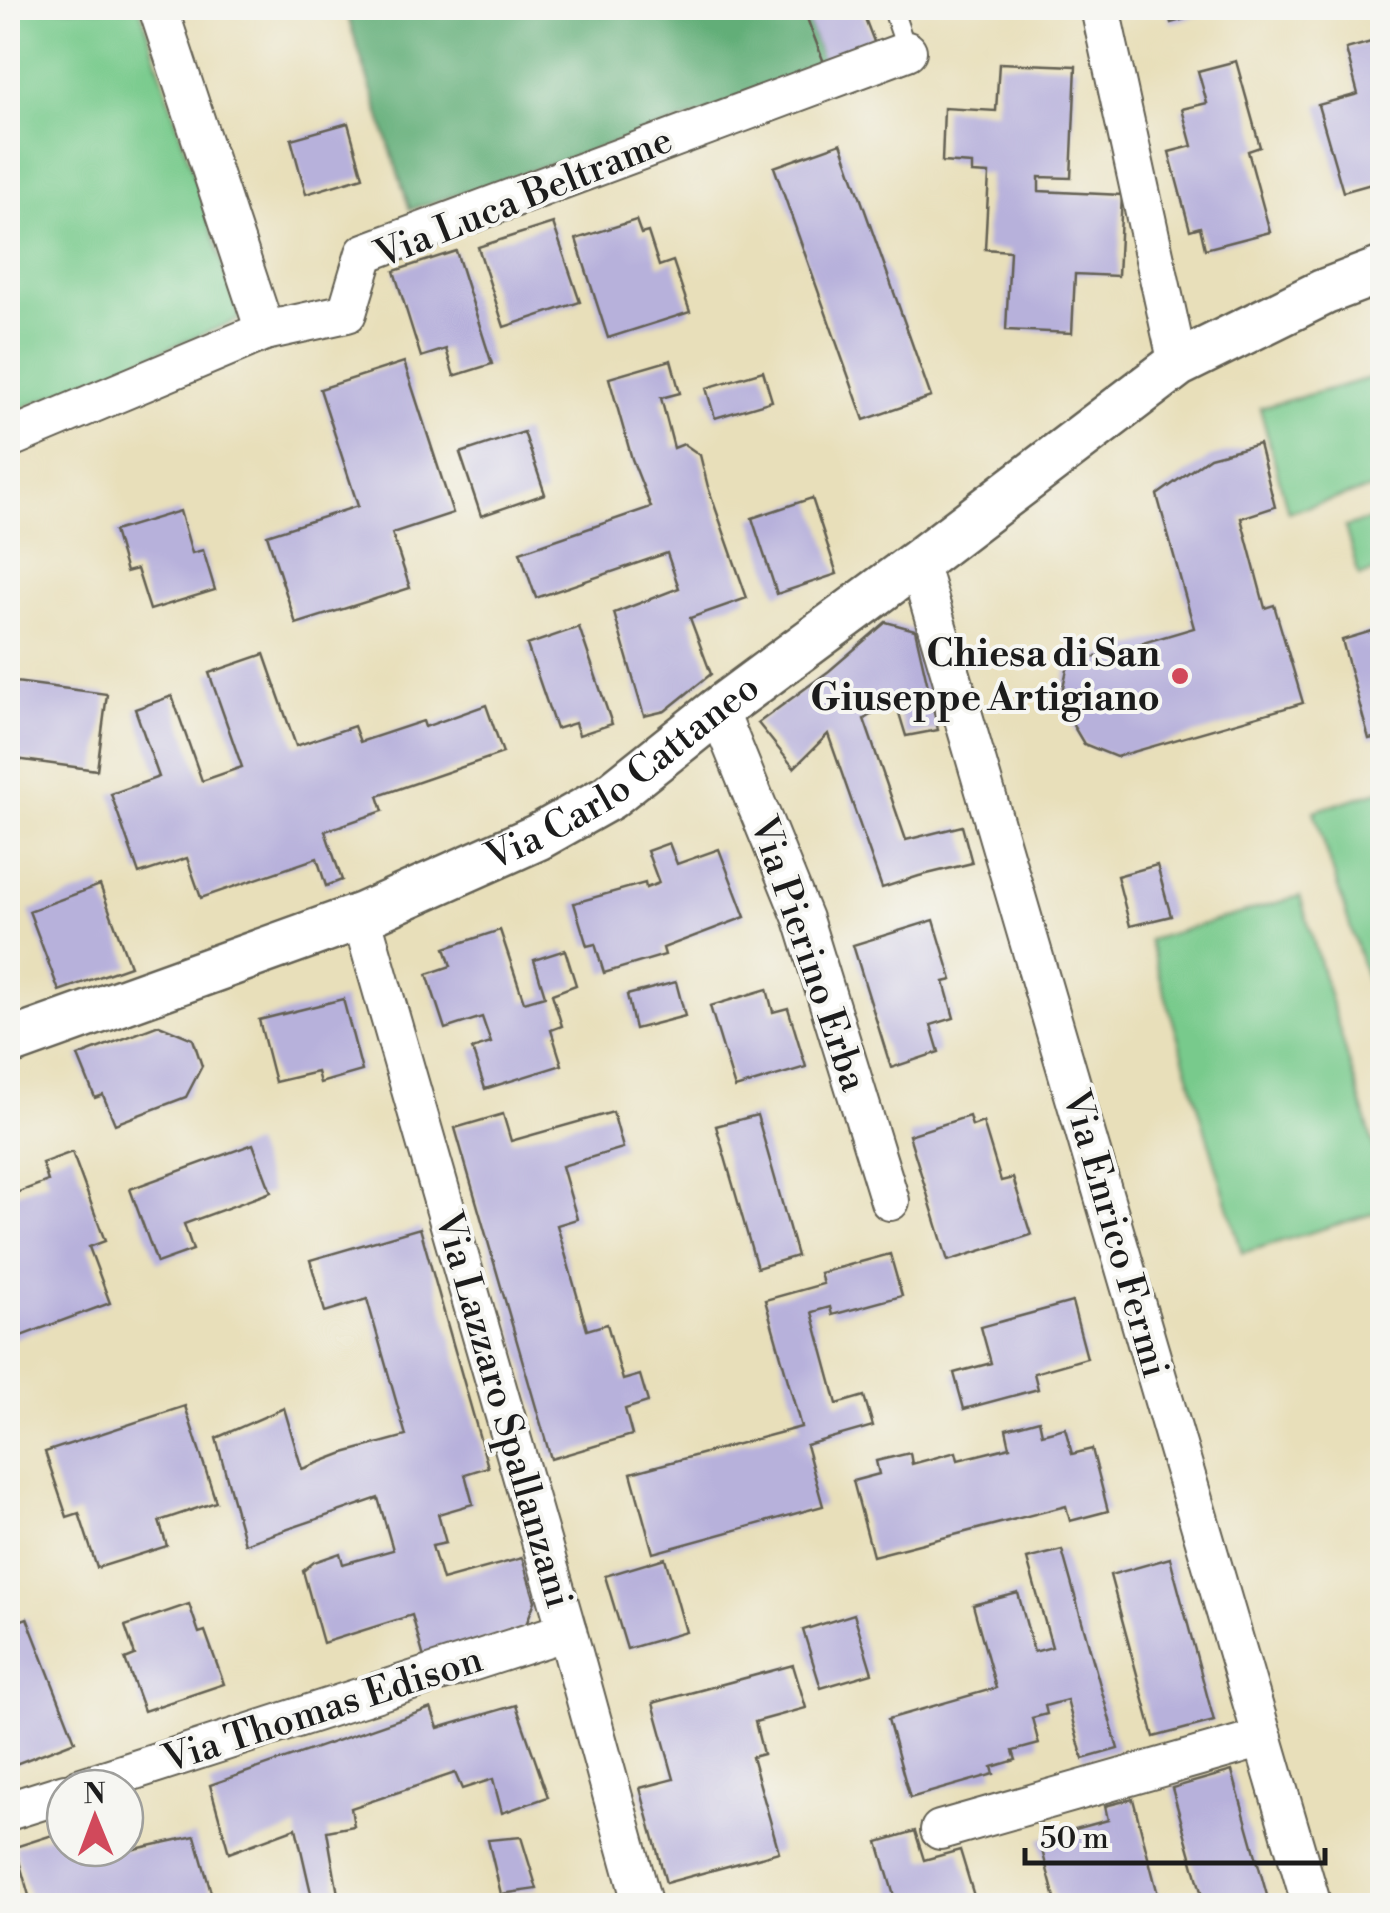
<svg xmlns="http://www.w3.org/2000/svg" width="1390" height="1913" font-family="'Libre Bodoni',serif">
<rect width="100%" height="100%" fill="#f6f6f2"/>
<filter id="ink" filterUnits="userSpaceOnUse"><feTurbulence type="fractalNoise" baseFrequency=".01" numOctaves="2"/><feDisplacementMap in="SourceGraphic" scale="20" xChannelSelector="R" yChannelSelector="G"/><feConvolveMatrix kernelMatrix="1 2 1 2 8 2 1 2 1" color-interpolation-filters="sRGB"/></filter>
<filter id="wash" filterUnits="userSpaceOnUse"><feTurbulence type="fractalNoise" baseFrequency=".0048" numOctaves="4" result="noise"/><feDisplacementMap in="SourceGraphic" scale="40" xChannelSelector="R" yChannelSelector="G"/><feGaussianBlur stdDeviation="2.25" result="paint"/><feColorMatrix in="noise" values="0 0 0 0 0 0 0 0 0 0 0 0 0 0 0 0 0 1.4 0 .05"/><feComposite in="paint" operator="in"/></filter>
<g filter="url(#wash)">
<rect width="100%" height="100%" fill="#e8dfba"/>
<g fill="#78ca8c" stroke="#4a7354" stroke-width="2.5">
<path d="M8 8H140L240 319 8 414Z"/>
<path d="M1382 375V486L1288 512 1260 408Z"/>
<path d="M1382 516V570L1359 576 1345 527Z"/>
<path d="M1382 790V1028L1314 811Z"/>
<path d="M1300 896 1382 1174V1211L1242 1253 1149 940Z"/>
</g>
<path fill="#62ae78" stroke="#3f654a" stroke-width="2.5" d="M345 8H803L828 73 410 210Z"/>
<g id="blocks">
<g fill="#b7b1db">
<path d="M803 8H861L878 52 828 73Z"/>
<path d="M1166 8H1220V9L1171 23Z"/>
<path d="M1382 39V181L1343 192 1318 105 1358 94 1346 49Z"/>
<path d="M1236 61 1260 147 1248 151 1270 232 1205 249 1200 227 1190 230 1169 152 1192 146 1182 109 1207 103 1198 71Z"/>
<path d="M999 63 1076 66 1071 178 1039 177V191L1122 195 1118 276 1075 274 1072 333 1006 330 1010 251 985 249 989 174 972 173V164L942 162 944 108 996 111Z"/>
<path d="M348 123 363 177 306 194 291 139Z"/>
<path d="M841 143 931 397 864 420 774 167Z"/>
<path d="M636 220 641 234 648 232 659 266 673 261 690 312 608 338 576 239Z"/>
<path d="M553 223 580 302 504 327 478 247Z"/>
<path d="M456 251 492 364 454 376 446 349 421 357 394 271Z"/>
<path d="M671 360 680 393 661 398 674 448 684 444 700 455 708 487 747 598 690 618 711 674 665 711 644 716 614 613 679 588 667 553 536 598 520 552 651 507 632 459 609 378Z"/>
<path d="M404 362 453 513 392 533 410 588 296 624 267 535 358 506 320 389Z"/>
<path d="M763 371 772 401 715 418 706 388Z"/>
<path d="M524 432 545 494 481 516 460 453Z"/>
<path d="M1259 444 1275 507 1241 518 1265 608 1274 605 1303 703 1116 757 1084 744 1068 717 1063 687 1068 665 1194 628 1157 495 1210 457Z"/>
<path d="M812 498 837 574 777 594 752 518Z"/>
<path d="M180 511 192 553 203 550 215 590 150 610 137 569 126 572 114 531Z"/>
<path d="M886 622 915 630 938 730 906 736 895 700 864 719 906 840 962 826 972 863 919 876 882 888 828 734 794 768 758 723 829 671Z"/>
<path d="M579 627 612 724 579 735 575 723 556 729 527 645Z"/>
<path d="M1382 628V736L1369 739 1342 640Z"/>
<path d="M264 654 296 746 354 726 360 742 423 721 425 727 486 705 503 753 378 796 383 811 325 831 342 880 326 886 317 858 201 898 187 858 139 874 111 794 159 777 135 709 172 696 202 781 242 767 209 673Z"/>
<path d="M8 681 107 694 97 770 8 758Z"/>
<path d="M669 843 677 864 719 849 745 917 663 948 665 955 604 973 595 944 587 946 574 903 645 883 646 888 659 883 647 851Z"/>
<path d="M1157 865 1171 916 1130 926 1117 876Z"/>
<path d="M100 885 130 966 59 991 29 911Z"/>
<path d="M934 920 952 980 944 982 954 1018 931 1025 939 1052 891 1068 853 945Z"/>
<path d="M500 930 524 1002 545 996 534 960 565 950 576 985 552 994 562 1026 551 1030 562 1065 485 1089 472 1049 491 1043 482 1017 445 1029 427 974 451 966 445 948Z"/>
<path d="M676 982 685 1016 635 1029 627 995Z"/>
<path d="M767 989 773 1012 788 1008 806 1067 735 1088 710 1006Z"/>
<path d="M343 999 362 1071 320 1083 317 1072 275 1082 259 1020Z"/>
<path d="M159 1025 193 1039 202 1066 186 1097 115 1124 103 1095 95 1098 78 1056Z"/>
<path d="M613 1112 623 1148 562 1166 577 1219 557 1225 587 1330 607 1324 623 1380 640 1375 648 1402 625 1409 632 1435 551 1459 455 1128 503 1114 511 1141Z"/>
<path d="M757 1115 797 1256 757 1268 716 1126Z"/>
<path d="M969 1116 972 1126 983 1122 1001 1181 1013 1178 1031 1235 948 1261 909 1135Z"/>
<path d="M253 1144 271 1192 184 1224 193 1250 157 1263 130 1189Z"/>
<path d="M72 1152 105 1241 89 1247 110 1303 13 1339 8 1324V1196L48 1181 42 1163Z"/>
<path d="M420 1228 488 1467 465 1474 473 1504 438 1514 446 1543 432 1546 442 1580 522 1558 535 1601 524 1630 424 1658 412 1615 323 1643 303 1571 314 1562 340 1553 343 1564 393 1550 378 1498 245 1544 216 1438 284 1408 302 1469 344 1453 406 1436 367 1299 325 1312 310 1260Z"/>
<path d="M890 1254 902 1296 832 1315 830 1307 812 1312 837 1404 864 1396 873 1426 806 1445 823 1506 653 1553 631 1473 801 1427 765 1300 823 1284 820 1273Z"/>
<path d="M1072 1302 1087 1358 1034 1373 1038 1389 964 1409 954 1373 991 1363 981 1327Z"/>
<path d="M185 1406 216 1502 159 1521 167 1546 97 1568 79 1513 67 1517 45 1452Z"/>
<path d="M1039 1420 1042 1434 1065 1428 1072 1454 1092 1449 1108 1511 1070 1521 1066 1506 873 1556 853 1481 879 1474 876 1461 910 1453 912 1464 956 1452 958 1460 1010 1447 1006 1429Z"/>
<path d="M1062 1550 1118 1749 1083 1759 1067 1700 1045 1706 1047 1714 1032 1718 1039 1744 1013 1751 1016 1760 992 1767 994 1774 910 1798 888 1719 996 1688 973 1605 1018 1593 1034 1652 1052 1647 1027 1559Z"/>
<path d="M665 1558 686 1632 627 1649 605 1576Z"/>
<path d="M1170 1558 1214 1721 1154 1737 1110 1575Z"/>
<path d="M189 1604 199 1633 205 1631 224 1684 144 1711 125 1659 135 1655 125 1626Z"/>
<path d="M854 1614 872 1673 821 1688 803 1630Z"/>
<path d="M27 1618 75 1741 8 1767V1625Z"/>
<path d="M793 1665 806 1708 755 1722 763 1754 752 1757 779 1852 666 1883 640 1788 674 1779 653 1703Z"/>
<path d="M516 1705 548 1797 502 1813 493 1779 462 1789 455 1773 351 1808 354 1826 327 1831 340 1906H314L296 1828 229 1853 210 1785 431 1708 438 1728Z"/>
<path d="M1232 1771 1270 1906H1205L1172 1788Z"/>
<path d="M1133 1799 1161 1906H1057L1039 1839 1108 1820 1105 1806Z"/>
<path d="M65 1831V1848H126V1851L195 1836 214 1903 236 1897 239 1906H115L112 1897 82 1906H32L15 1847Z"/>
<path d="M915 1831 924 1860 960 1850 977 1906H938L936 1898 912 1906H897L878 1842Z"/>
<path d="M521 1837 537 1889 501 1894 488 1840Z"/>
</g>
</g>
</g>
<g filter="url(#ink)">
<use href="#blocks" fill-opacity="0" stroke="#636053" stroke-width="2.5"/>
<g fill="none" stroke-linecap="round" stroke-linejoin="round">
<defs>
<path id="service" d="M895 8 893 10 907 51"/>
<g id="minor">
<path d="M158 8 265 331"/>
<path d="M1100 8 1178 364"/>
<path d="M8 439 265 331 347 313 365 253 907 51"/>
<path d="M918 562 1312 1906"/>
<path d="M718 710 803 919 890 1201"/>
<path d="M361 916 567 1631 643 1906"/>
<path d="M79 1788 567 1631"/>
<path d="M8 1811 65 1793"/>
<path d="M940 1830 1263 1738"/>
</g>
<g id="tertiary">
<path id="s1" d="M8 1043 361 916 538 837 609 797 718 710 918 562 1178 364 1324 292 1382 270"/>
</g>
</defs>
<use href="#service" stroke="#636053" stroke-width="22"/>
<use href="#minor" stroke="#636053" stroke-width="42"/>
<use href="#tertiary" stroke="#636053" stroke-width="50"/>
<use href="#service" stroke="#fff" stroke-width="18"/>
<use href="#minor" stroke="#fff" stroke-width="38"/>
<use href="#tertiary" stroke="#fff" stroke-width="45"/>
</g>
</g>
<circle fill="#d1495b" stroke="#f6f6f2" stroke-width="4" cx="1180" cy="676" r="10"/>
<g text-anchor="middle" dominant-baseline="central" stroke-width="8" stroke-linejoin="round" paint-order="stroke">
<g font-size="38" fill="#1c1c1c" stroke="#f6f6f2">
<text transform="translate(524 198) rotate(-22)">Via Luca Beltrame</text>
<text stroke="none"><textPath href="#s1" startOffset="675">Via Carlo Cattaneo</textPath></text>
<text transform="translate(808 954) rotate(71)">Via Pierino Erba</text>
<text transform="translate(1115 1234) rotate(74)">Via Enrico Fermi</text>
<text transform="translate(503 1410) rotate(74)">Via Lazzaro Spallanzani</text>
<text transform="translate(323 1710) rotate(-18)">Via Thomas Edison</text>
</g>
<g font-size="38" font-weight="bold" fill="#1c1c1c" stroke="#f6f6f2" text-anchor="end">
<text x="1160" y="654">Chiesa di San<tspan x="1160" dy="44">Giuseppe Artigiano</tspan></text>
</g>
</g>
<rect width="1390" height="1913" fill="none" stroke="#f6f6f2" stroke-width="40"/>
<g transform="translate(95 1818) rotate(359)"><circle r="48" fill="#f6f6f2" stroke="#9f9f9c" stroke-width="2.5"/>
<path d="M0-8L18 38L0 25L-18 38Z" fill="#d1495b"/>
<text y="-15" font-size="28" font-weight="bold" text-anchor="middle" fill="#1c1c1c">N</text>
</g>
<path d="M1025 1848v15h300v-15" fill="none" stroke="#1c1c1c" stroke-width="5"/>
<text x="1040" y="1848" font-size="30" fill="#1c1c1c" stroke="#f6f6f2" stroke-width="8" paint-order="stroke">50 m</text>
</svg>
